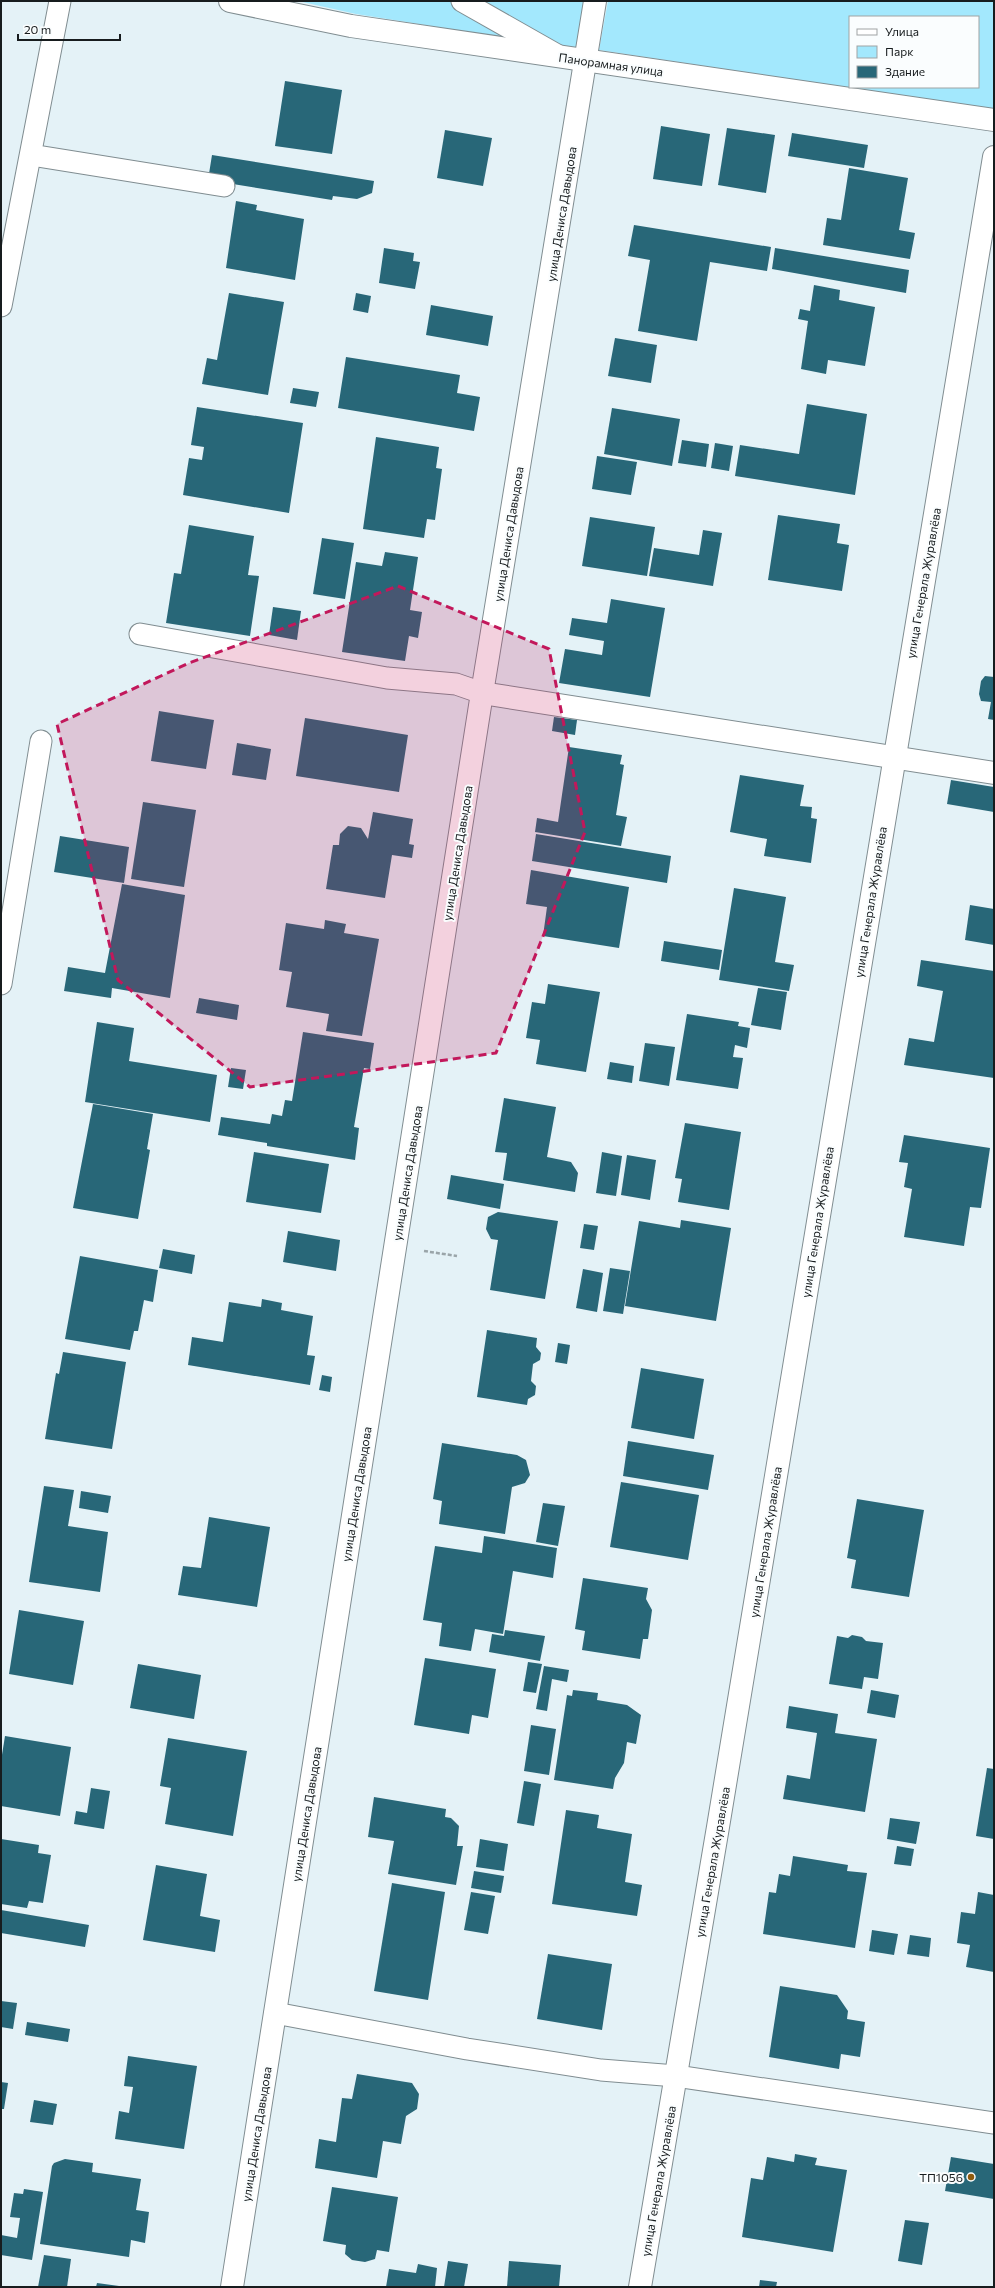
<svg xmlns="http://www.w3.org/2000/svg" width="995" height="2288" font-family="Commissioner,sans-serif">
<rect width="100%" height="100%" fill="#e4f2f7"/>
<g fill="#a3e8fd" fill-rule="evenodd">
<path d="M298 1H585L577 49 356 14Z"/>
<path d="M608 1H994V110L599 50ZM850 17H978V87H850Z"/>
</g>
<g fill="#286778">
<path d="M285 81 342 90 332 154 275 146Z"/>
<path d="M661 126 710 134 702 186 653 179Z"/>
<path d="M727 128 775 135 766 193 718 185Z"/>
<path d="M445 130 492 138 483 186 437 178Z"/>
<path d="M792 133 868 145 864 168 788 156Z"/>
<path d="M212 155 374 181 372 193 357 199 333 196 332 200 208 180Z"/>
<path d="M849 168 908 178 899 230 915 233 910 259 823 245 827 218 841 220Z"/>
<path d="M236 201 257 205 256 210 304 219 295 280 226 268Z"/>
<path d="M634 225 771 247 767 271 710 262 697 341 638 331 650 260 628 256Z"/>
<path d="M384 248 414 253 413 261 420 262 415 289 379 283Z"/>
<path d="M775 248 909 270 906 293 772 269Z"/>
<path d="M814 285 840 290 839 300 875 307 865 366 828 360 826 374 801 369 808 321 798 319 800 309 810 311Z"/>
<path d="M229 293 284 302 268 395 202 384 207 358 217 360Z"/>
<path d="M356 293 371 296 368 313 353 310Z"/>
<path d="M431 305 493 316 488 346 426 335Z"/>
<path d="M615 338 657 345 651 383 608 376Z"/>
<path d="M346 357 460 375 457 393 480 397 474 431 338 408Z"/>
<path d="M293 388 319 392 316 407 290 403Z"/>
<path d="M807 404 867 414 855 495 735 476 740 445 799 454Z"/>
<path d="M197 407 303 423 289 513 183 495 189 458 202 460 204 447 191 445Z"/>
<path d="M612 408 680 419 672 466 604 454Z"/>
<path d="M376 437 439 447 436 468 442 469 435 520 427 519 424 538 363 529Z"/>
<path d="M682 440 709 444 706 467 678 463Z"/>
<path d="M715 443 733 446 729 471 711 468Z"/>
<path d="M597 456 637 462 631 495 592 489Z"/>
<path d="M778 515 840 524 837 543 849 545 842 591 768 580Z"/>
<path d="M590 517 655 527 647 576 582 566Z"/>
<path d="M189 525 254 536 248 575 259 576 250 636 166 623 174 573 181 574Z"/>
<path d="M703 530 722 533 713 586 649 576 654 548 699 555Z"/>
<path d="M322 538 354 543 345 599 313 594Z"/>
<path d="M385 552 418 557 410 610 422 612 418 638 409 636 405 661 342 652 356 562 382 566Z"/>
<path d="M611 599 665 608 650 697 559 683 565 649 602 655 604 641 569 635 572 618 607 623Z"/>
<path d="M273 607 301 611 297 640 269 635Z"/>
<path d="M985 676 994 677V720L988 719 991 702 981 701 979 694 981 681Z"/>
<path d="M159 711 214 720 206 769 151 761Z"/>
<path d="M554 717 577 720 575 735 552 731Z"/>
<path d="M305 718 408 735 399 792 296 776Z"/>
<path d="M237 743 271 749 266 780 232 775Z"/>
<path d="M569 747 622 755 620 764 624 765 616 815 627 817 621 846 535 832 537 818 558 822Z"/>
<path d="M740 775 804 785 800 806 812 807 811 818 817 819 811 863 764 856 767 839 730 832Z"/>
<path d="M951 780 994 787V812L947 804Z"/>
<path d="M143 802 196 810 184 887 131 879Z"/>
<path d="M373 812 413 819 409 844 414 845 412 858 392 855 385 898 326 889 333 845H339L340 834 348 826 361 828 368 839Z"/>
<path d="M536 834 671 856 667 883 532 861Z"/>
<path d="M60 836 129 847 124 883 54 872Z"/>
<path d="M531 870 629 887 619 948 543 936 547 907 526 904Z"/>
<path d="M122 884 185 895 170 998 112 988 111 998 64 991 68 967 105 973Z"/>
<path d="M734 888 786 897 775 962 794 965 789 991 719 980Z"/>
<path d="M970 905 994 909V945L965 940Z"/>
<path d="M325 920 346 924 344 933 379 939 362 1036 326 1031 329 1014 286 1007 292 972 279 970 286 923 324 929Z"/>
<path d="M664 941 722 950 719 970 661 961Z"/>
<path d="M921 960 994 971V1078L904 1065 909 1038 934 1042 943 991 917 986Z"/>
<path d="M548 984 600 992 586 1072 536 1064 540 1040 526 1038 532 1002 545 1004Z"/>
<path d="M758 988 787 992 781 1030 751 1025Z"/>
<path d="M199 998 239 1005 237 1020 196 1013Z"/>
<path d="M687 1014 739 1022 738 1026 750 1028 747 1048 735 1045 733 1057 743 1058 738 1089 676 1080Z"/>
<path d="M97 1022 134 1028 129 1061 217 1075 210 1122 85 1102Z"/>
<path d="M303 1032 374 1043 370 1069 364 1068 354 1127 359 1128 355 1160 267 1146V1143L218 1135 221 1117 270 1124 272 1114 282 1116 285 1100 292 1101Z"/>
<path d="M645 1043 675 1047 669 1086 639 1081Z"/>
<path d="M610 1062 634 1066 632 1083 607 1079Z"/>
<path d="M231 1068 246 1070 243 1089 228 1087Z"/>
<path d="M504 1098 556 1107 547 1157 571 1162 578 1173 575 1192 503 1180 507 1153 495 1152Z"/>
<path d="M93 1104 153 1114 147 1149 150 1150 138 1219 73 1208Z"/>
<path d="M685 1123 741 1132 729 1210 678 1202 682 1179 675 1178Z"/>
<path d="M904 1135 990 1148 981 1208 970 1207 964 1246 904 1237 912 1189 904 1187 908 1163 899 1162Z"/>
<path d="M254 1152 329 1164 321 1213 246 1202Z"/>
<path d="M602 1152 622 1156 616 1196 596 1193Z"/>
<path d="M627 1155 656 1160 650 1200 621 1195Z"/>
<path d="M451 1175 504 1184 500 1209 447 1199Z"/>
<path d="M498 1212 558 1221 545 1299 490 1290 498 1240 491 1239 486 1229 488 1217Z"/>
<path d="M681 1220 731 1228 716 1321 625 1306 639 1221 680 1228Z"/>
<path d="M584 1224 598 1226 594 1250 580 1248Z"/>
<path d="M288 1231 340 1240 336 1271 283 1262Z"/>
<path d="M163 1249 195 1255 192 1274 159 1268Z"/>
<path d="M80 1256 158 1270 153 1302 144 1300 138 1331H134L130 1350 65 1339Z"/>
<path d="M610 1268 630 1271 623 1314 603 1311Z"/>
<path d="M583 1269 603 1273 597 1312 576 1308Z"/>
<path d="M262 1299 282 1303 281 1310 313 1316 307 1355 315 1356 310 1385 188 1365 192 1337 223 1342 229 1302 261 1307Z"/>
<path d="M487 1330 537 1338 536 1347 541 1353 540 1360 533 1364 531 1381 536 1386 535 1395 528 1399 527 1405 477 1397Z"/>
<path d="M558 1343 570 1345 567 1364 555 1362Z"/>
<path d="M63 1352 126 1362 112 1449 45 1439 56 1373 59 1374Z"/>
<path d="M641 1368 704 1379 694 1439 631 1428Z"/>
<path d="M322 1375 332 1377 330 1392 319 1390Z"/>
<path d="M628 1441 714 1455 708 1490 623 1476Z"/>
<path d="M442 1443 517 1455 526 1460 530 1475 525 1483 512 1487 505 1534 439 1524 442 1501 433 1499Z"/>
<path d="M621 1482 699 1495 688 1560 610 1547Z"/>
<path d="M44 1486 74 1490 68 1526 108 1532 100 1592 29 1582Z"/>
<path d="M81 1491 111 1496 108 1513 79 1508Z"/>
<path d="M857 1499 924 1510 909 1597 851 1588 856 1560 847 1558Z"/>
<path d="M543 1503 565 1506 558 1546 536 1542Z"/>
<path d="M209 1517 270 1527 257 1607 178 1595 183 1566 201 1568Z"/>
<path d="M484 1536 557 1548 553 1578 513 1571 503 1634 475 1629 471 1651 439 1646 442 1623 423 1620 435 1546 482 1553Z"/>
<path d="M583 1578 648 1588 646 1599 652 1610 648 1639H643L640 1659 582 1650 585 1631 575 1629Z"/>
<path d="M19 1610 84 1621 73 1685 9 1674Z"/>
<path d="M505 1630 545 1636 540 1661 489 1652 492 1634 504 1636Z"/>
<path d="M852 1635 862 1637 866 1641 883 1643 878 1679 864 1677 862 1689 829 1684 837 1636 848 1638Z"/>
<path d="M425 1658 496 1669 488 1718 472 1715 469 1734 414 1725Z"/>
<path d="M528 1662 542 1664 536 1693 523 1691Z"/>
<path d="M138 1664 201 1675 194 1719 130 1708Z"/>
<path d="M544 1666 569 1670 567 1682 552 1679 547 1711 536 1709Z"/>
<path d="M573 1690 598 1693 597 1700 627 1705 641 1715 636 1744 627 1742 624 1763 615 1778 613 1789 554 1780 567 1695 572 1696Z"/>
<path d="M871 1690 899 1695 895 1718 867 1713Z"/>
<path d="M789 1706 838 1714 835 1733 877 1739 865 1812 783 1799 787 1775 810 1779 817 1733 786 1728Z"/>
<path d="M531 1725 556 1729 549 1775 524 1771Z"/>
<path d="M5 1736 71 1747 60 1816 1 1806V1761Z"/>
<path d="M168 1738 247 1751 233 1836 165 1824 171 1788 160 1786Z"/>
<path d="M987 1768 994 1769V1839L976 1836Z"/>
<path d="M524 1781 541 1784 534 1826 517 1823Z"/>
<path d="M91 1788 110 1791 104 1829 74 1824 76 1811 87 1813Z"/>
<path d="M374 1797 446 1809 445 1817 451 1818 459 1826 457 1846H463L456 1885 388 1874 394 1841 368 1837Z"/>
<path d="M566 1810 599 1815 597 1828 632 1834 625 1882 642 1885 637 1916 552 1904Z"/>
<path d="M890 1818 920 1822 916 1844 887 1839Z"/>
<path d="M1 1839 39 1845 38 1853 51 1855 43 1903 29 1901 27 1908 1 1904Z"/>
<path d="M480 1839 508 1844 504 1871 476 1867Z"/>
<path d="M897 1846 914 1849 911 1866 894 1864Z"/>
<path d="M793 1856 848 1865 847 1871 867 1873 855 1948 763 1934 769 1892 776 1893 779 1874 790 1876Z"/>
<path d="M156 1865 207 1874 200 1916 220 1920 215 1952 143 1940Z"/>
<path d="M474 1871 504 1876 501 1893 471 1888Z"/>
<path d="M392 1883 445 1892 428 2000 374 1991Z"/>
<path d="M471 1892 495 1896 488 1934 464 1930Z"/>
<path d="M978 1892 994 1895V1972L966 1967 970 1945 957 1943 961 1912 975 1914Z"/>
<path d="M1 1910 89 1925 85 1947 1 1933Z"/>
<path d="M872 1930 898 1934 894 1955 869 1951Z"/>
<path d="M910 1935 931 1938 929 1957 907 1954Z"/>
<path d="M548 1954 612 1964 602 2030 537 2019Z"/>
<path d="M780 1986 837 1995 848 2011 847 2019 865 2022 860 2057 841 2054 839 2069 769 2057Z"/>
<path d="M1 2001 17 2003 13 2029 1 2027Z"/>
<path d="M27 2022 70 2029 68 2042 25 2035Z"/>
<path d="M128 2056 197 2066 184 2149 115 2139 119 2111 129 2113 133 2087 124 2086Z"/>
<path d="M357 2074 412 2083 419 2094 417 2109 406 2116 401 2144 383 2141 377 2178 315 2168 319 2139 336 2142 342 2098 352 2099Z"/>
<path d="M1 2082 8 2083 4 2109H1Z"/>
<path d="M34 2100 57 2104 53 2125 30 2122Z"/>
<path d="M795 2154 817 2158 815 2165 847 2170 833 2252 742 2237 751 2178 763 2180 767 2157 794 2162Z"/>
<path d="M951 2157 994 2164V2199L945 2191Z"/>
<path d="M65 2159 93 2163 92 2172 141 2179 136 2210 149 2212 145 2243 131 2240 129 2257 40 2244 52 2166 54 2163Z"/>
<path d="M332 2187 398 2197 389 2252 377 2250 375 2259 365 2262 352 2260 345 2254 346 2245 323 2241Z"/>
<path d="M24 2189 43 2192 32 2260 1 2255V2235L17 2238 20 2218 10 2217 14 2193 23 2194Z"/>
<path d="M905 2220 929 2223 922 2265 898 2261Z"/>
<path d="M44 2255 71 2259 67 2287H38Z"/>
<path d="M448 2261 468 2264 464 2287H444Z"/>
<path d="M509 2261 561 2265 559 2287H507Z"/>
<path d="M418 2264 437 2268 435 2287H386L389 2269 416 2273Z"/>
<path d="M760 2280 777 2282 776 2287H759Z"/>
<path d="M97 2283 119 2286V2287H96Z"/>
</g>
<g fill="none" stroke-linecap="round" stroke-linejoin="round">
<defs>
<g id="lane">
<path d="M462 1 557 55"/>
<path d="M31 155 224 186"/>
<path d="M1 306 60 1"/>
<path d="M140 634 387 678 456 684 482 693"/>
<path d="M1 984 41 741"/>
<path d="M275 2013 467 2049 601 2070 676 2076 994 2123"/>
</g>
<g id="street">
<path d="M230 1 351 26 994 120"/>
<path d="M482 693 994 773"/>
<path d="M232 2287 482 693 595 1"/>
<path d="M640 2287 718 1827 994 157"/>
</g>
</defs>
<use href="#lane" stroke="#808d91" stroke-width="23"/>
<use href="#street" stroke="#808d91" stroke-width="24"/>
<path stroke="#9aa5a9" stroke-width="2.5" stroke-dasharray="4 2" stroke-linecap="butt" d="M424 1251 457 1256"/>
<use href="#lane" stroke="#fff" stroke-width="21"/>
<use href="#street" stroke="#fff" stroke-width="22"/>
</g>
<path fill="#c2185b" fill-opacity="0.2" stroke="#c2185b" stroke-width="3" stroke-dasharray="8 5" stroke-linejoin="round" d="M398 586 549 649 585 832 496 1053 250 1087 118 980 57 724 189 663Z"/>
<circle fill="#905b0d" stroke="#fafdfe" stroke-width="1.5" cx="971" cy="2177" r="4"/>
<g text-anchor="middle" dominant-baseline="central" stroke-width="4" stroke-linejoin="round" paint-order="stroke">
<g font-size="12" fill="#171c1e" stroke="#fafdfe">
<text transform="translate(611 64) rotate(8)">Панорамная улица</text>
<text transform="translate(561 214) rotate(-81)">улица Дениса Давыдова</text>
<text transform="translate(508 534) rotate(-81)">улица Дениса Давыдова</text>
<text transform="translate(923 583) rotate(-80)">улица Генерала Журавлёва</text>
<text transform="translate(457 853) rotate(-81)">улица Дениса Давыдова</text>
<text transform="translate(870 902) rotate(-81)">улица Генерала Журавлёва</text>
<text transform="translate(407 1173) rotate(-81)">улица Дениса Давыдова</text>
<text transform="translate(817 1222) rotate(-81)">улица Генерала Журавлёва</text>
<text transform="translate(356 1494) rotate(-81)">улица Дениса Давыдова</text>
<text transform="translate(765 1542) rotate(-81)">улица Генерала Журавлёва</text>
<text transform="translate(306 1814) rotate(-81)">улица Дениса Давыдова</text>
<text transform="translate(712 1862) rotate(-80)">улица Генерала Журавлёва</text>
<text transform="translate(256 2134) rotate(-81)">улица Дениса Давыдова</text>
<text transform="translate(658 2181) rotate(-80)">улица Генерала Журавлёва</text>
</g>
<g font-size="12" fill="#171c1e" stroke="#fafdfe" text-anchor="end">
<text x="963" y="2177">ТП1056</text>
</g>
</g>
<rect width="995" height="2288" fill="none" stroke="#171c1e" stroke-width="4"/>
<rect x="849" y="16" width="130" height="72" fill="#fafdfe" stroke="#9fa3a4"/>
<rect x="857" y="29" width="20" height="6" fill="#ffffff" stroke="#9fa3a4"/>
<text x="885" y="36" font-size="12" fill="#171c1e">Улица</text>
<rect x="857" y="46" width="20" height="12" fill="#a3e8fd" stroke="#9fa3a4"/>
<text x="885" y="56" font-size="12" fill="#171c1e">Парк</text>
<rect x="857" y="66" width="20" height="12" fill="#286778" stroke="#9fa3a4"/>
<text x="885" y="76" font-size="12" fill="#171c1e">Здание</text>
<path d="M18 34v6h102v-6" fill="none" stroke="#171c1e" stroke-width="2"/>
<text x="24" y="34" font-size="12" fill="#171c1e" stroke="#fafdfe" stroke-width="3" paint-order="stroke">20 m</text>
</svg>
